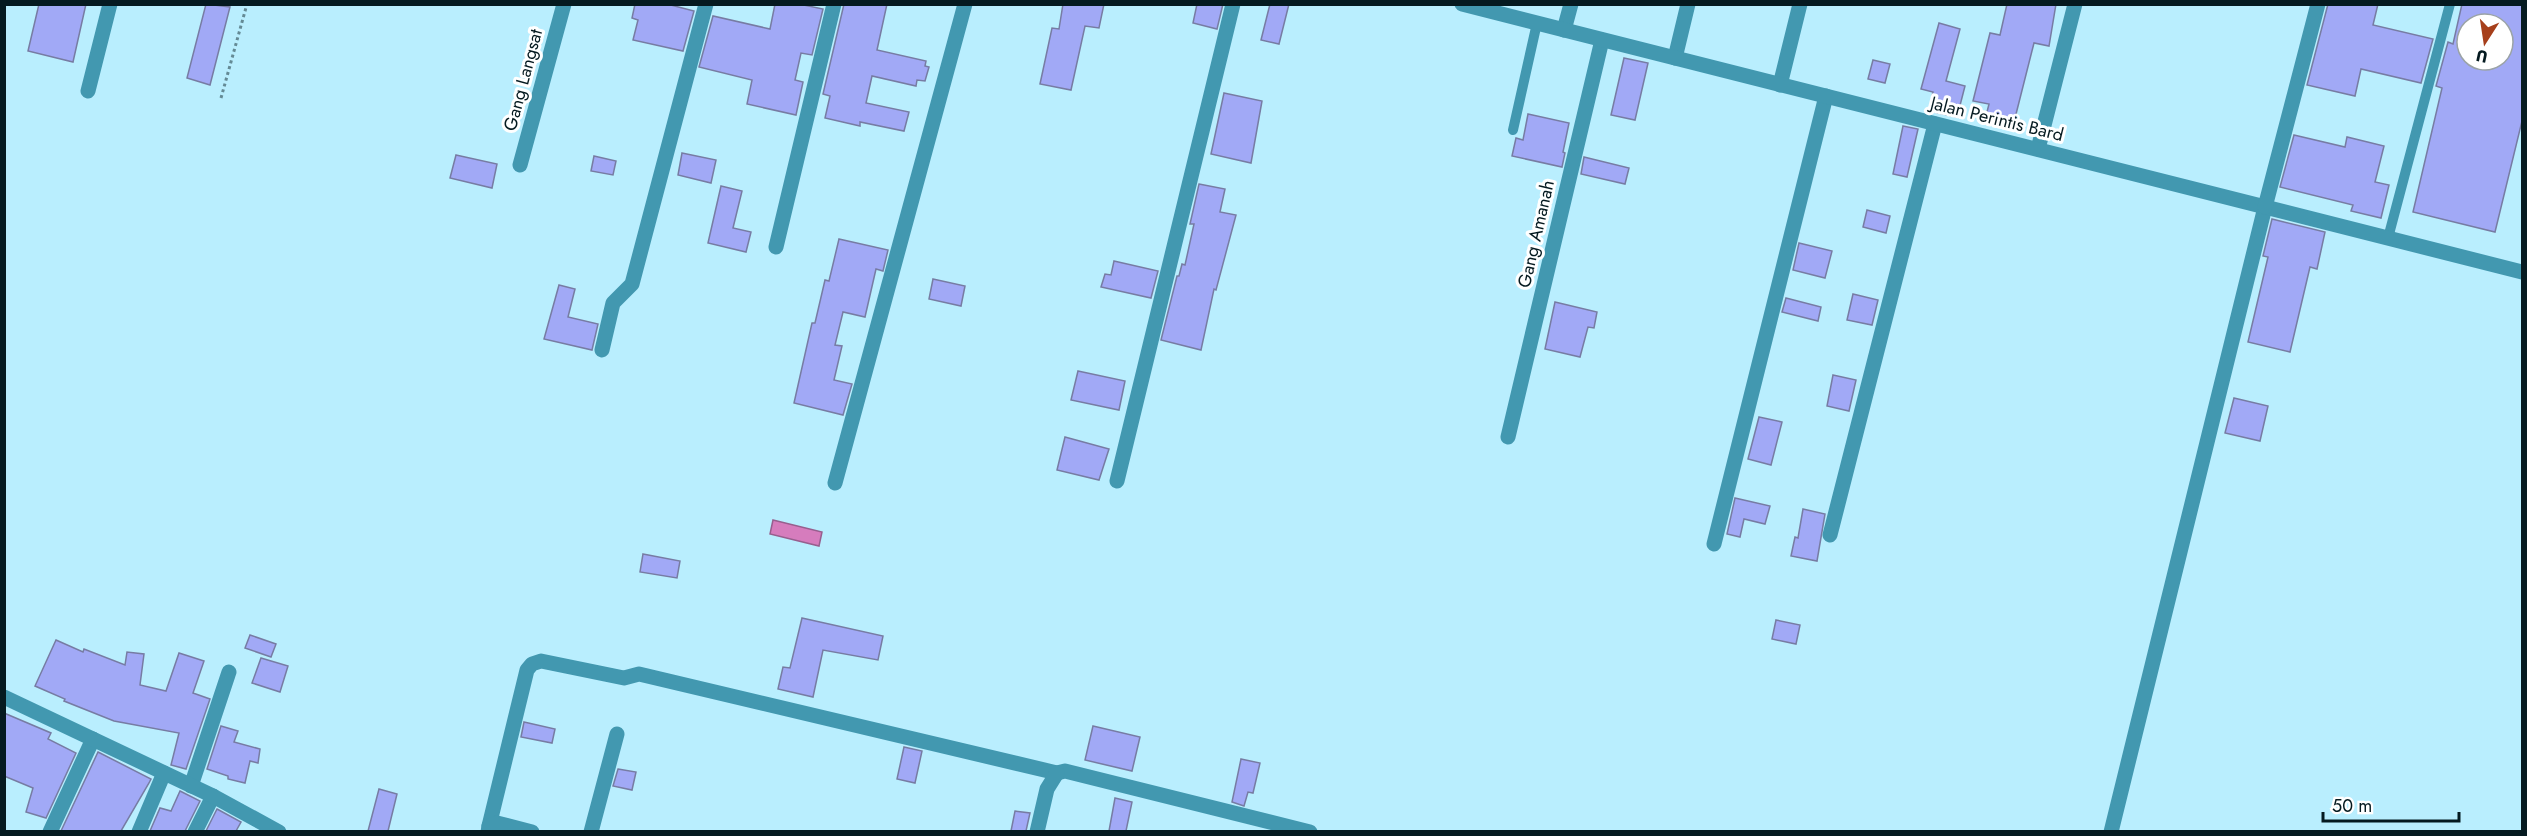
<svg xmlns="http://www.w3.org/2000/svg" width="2527" height="836" font-family="Jost,sans-serif">
<rect width="100%" height="100%" fill="#b9eefe"/>
<path fill="#d67cbd" stroke="#975f8e" stroke-width="1.5" d="M773 520 822 532 819 546 770 534Z"/>
<g fill="#a1a9f6" stroke="#777ca3" stroke-width="1.5" fill-rule="evenodd">
<path d="M39 4H86L73 62 28 51Z"/>
<path d="M206 4 230 7 210 85 187 78Z"/>
<path d="M635 4H667L694 11 683 51 633 40 638 20 632 18Z"/>
<path d="M775 4H799L823 9 812 55 801 53 795 80 803 82 796 115 747 104 752 80 699 67 713 16 770 29Z"/>
<path d="M844 4H887L877 50 926 61 925 66 929 67 925 81 917 80 916 86 872 76 866 103 909 112 904 131 860 122V126L825 118 830 96 823 94Z"/>
<path d="M1063 4H1104L1099 28 1085 26 1071 90 1040 84 1052 28 1059 29Z"/>
<path d="M1197 4H1223L1217 29 1193 23Z"/>
<path d="M1270 4H1289L1279 44 1261 40Z"/>
<path d="M2007 4H2056L2049 46 2034 43 2014 122 1986 116 1989 104 1973 101 1990 33 2000 35Z"/>
<path d="M2328 4H2378L2373 25 2433 39 2421 83 2361 69 2355 96 2307 85Z"/>
<path d="M2462 4H2523V117L2495 232 2413 212 2442 88 2436 86 2448 42 2453 44ZM2467 24H2503V60H2467Z"/>
<path d="M1939 23 1960 29 1946 81 1965 86 1957 117 1929 111 1933 92 1921 89Z"/>
<path d="M1624 58 1648 63 1635 120 1611 115Z"/>
<path d="M1873 60 1890 64 1885 83 1868 79Z"/>
<path d="M1224 93 1262 101 1251 163 1211 154Z"/>
<path d="M1528 114 1569 123 1563 152 1565 153 1562 167 1512 156 1516 138 1523 140Z"/>
<path d="M1903 126 1918 129 1907 177 1893 174Z"/>
<path d="M2294 135 2345 147 2347 137 2384 146 2375 182 2389 185 2381 218 2351 211 2353 205 2280 187Z"/>
<path d="M682 153 716 160 711 183 678 175Z"/>
<path d="M456 155 497 164 492 188 450 178Z"/>
<path d="M594 156 616 161 613 175 591 171Z"/>
<path d="M1584 157 1629 168 1625 184 1581 174Z"/>
<path d="M1199 184 1225 189 1220 212 1236 215 1216 290 1214 289 1201 350 1161 340 1177 276H1179L1182 264 1185 265 1194 224H1190Z"/>
<path d="M721 186 742 191 733 228 751 232 746 252 708 243Z"/>
<path d="M1867 210 1890 216 1886 233 1863 227Z"/>
<path d="M2272 219 2325 232 2317 269 2310 267 2290 352 2248 342 2268 257 2263 256Z"/>
<path d="M839 239 888 250 883 271 876 269 865 317 843 312 835 345 842 346 834 380 852 384 843 415 794 403 812 323H815L825 280 829 281Z"/>
<path d="M1799 243 1832 251 1825 278 1793 270Z"/>
<path d="M1114 261 1158 271 1151 298 1101 287 1105 274 1111 275Z"/>
<path d="M933 279 965 286 961 306 929 299Z"/>
<path d="M559 285 575 289 568 317 598 324 592 350 544 339Z"/>
<path d="M1853 294 1878 300 1872 325 1847 320Z"/>
<path d="M1786 298 1821 307 1818 321 1782 312Z"/>
<path d="M1555 302 1597 312 1594 328 1588 327 1580 357 1545 349Z"/>
<path d="M1078 371 1125 381 1119 410 1071 400Z"/>
<path d="M1833 375 1856 380 1849 411 1827 406Z"/>
<path d="M2234 398 2268 406 2260 441 2225 433Z"/>
<path d="M1759 417 1782 422 1771 465 1748 459Z"/>
<path d="M1065 437 1109 449 1099 480 1057 470Z"/>
<path d="M1735 498 1770 506 1765 524 1744 519 1740 537 1727 534Z"/>
<path d="M1803 509 1825 514 1817 561 1791 556 1795 537 1798 538Z"/>
<path d="M643 554 680 561 677 578 640 572Z"/>
<path d="M802 618 883 636 878 660 823 650 813 697 778 689 783 667 790 668Z"/>
<path d="M1776 620 1800 625 1796 644 1772 639Z"/>
<path d="M250 635 276 644 271 657 245 648Z"/>
<path d="M56 640 83 652 84 649 125 665 127 652 144 654 140 685 166 691 179 653 204 661 193 693 210 699 186 769 171 765 179 733 114 721 64 701 65 699 35 686Z"/>
<path d="M261 658 288 666 280 692 252 683Z"/>
<path d="M4 713 51 733 48 739 76 753 46 818 26 812 33 788 4 776Z"/>
<path d="M524 722 555 729 552 743 521 737Z"/>
<path d="M221 726 238 731 234 742 260 749 258 763 250 761 245 783 228 779V776L207 769Z"/>
<path d="M1093 726 1140 737 1132 771 1085 760Z"/>
<path d="M904 747 922 751 915 783 897 779Z"/>
<path d="M98 752 151 779 149 783 121 831H61Z"/>
<path d="M1241 759 1260 763 1253 793 1248 792 1244 806 1232 802Z"/>
<path d="M618 769 636 772 632 790 613 786Z"/>
<path d="M379 789 397 794 388 831H368Z"/>
<path d="M180 791 200 801 185 831H150L160 808 171 811Z"/>
<path d="M1115 798 1132 802 1126 831H1109Z"/>
<path d="M217 809 241 822 236 831H206Z"/>
<path d="M1015 811 1030 813 1026 831H1011Z"/>
</g>
<g fill="none" stroke-linecap="round" stroke-linejoin="round">
<path stroke="#648a95" stroke-width="3" stroke-dasharray="3 3" stroke-linecap="butt" d="M221 98 247 4"/>
<g stroke="#4298b0" stroke-width="10">
<path d="M1513 130 1537 23"/>
<path d="M2388 238 2450 4"/>
</g>
<g stroke="#4298b0" stroke-width="15">
<path d="M1564 30 1571 4"/>
<path d="M1675 58 1688 4"/>
<path d="M1780 85 1800 4"/>
<path d="M88 91 110 4"/>
<path d="M2038 149 2075 4"/>
<path d="M520 165 564 4"/>
<path d="M776 247 834 4"/>
<path d="M602 350 613 303 632 284 706 4"/>
<path d="M1508 437 1602 40"/>
<path d="M1117 481 1233 4"/>
<path d="M835 483 965 4"/>
<path d="M1830 535 1935 124"/>
<path d="M1714 544 1826 96"/>
<path d="M191 786 229 672"/>
<path d="M489 826 527 670 532 664 541 661 624 678 639 674 1057 773 1065 771 1310 832"/>
<path d="M50 832 93 739"/>
<path d="M139 832 164 773"/>
<path d="M195 832 213 796"/>
<path d="M488 832 489 826 497 823 532 832"/>
<path d="M591 832 617 734"/>
<path d="M1037 832 1047 789 1057 773"/>
<path d="M2111 832 2265 207"/>
</g>
<g stroke="#4298b0" stroke-width="15">
<path d="M1462 4 2522 272"/>
<path d="M2265 207 2318 4"/>
<path d="M4 697 213 796 279 832"/>
</g>
</g>
<g text-anchor="middle" dominant-baseline="central" stroke-width="6" stroke-linejoin="round" paint-order="stroke">
<g font-size="18" fill="#051a20" stroke="#fff">
<text transform="translate(523 80) rotate(-75)">Gang Langsat</text>
<text transform="translate(1997 119) rotate(14)">Jalan Perintis Bard</text>
<text transform="translate(1536 234) rotate(-77)">Gang Amanah</text>
</g>
</g>
<rect width="2527" height="836" fill="none" stroke="#051a20" stroke-width="12"/>
<g transform="translate(2485 42) rotate(192)"><circle r="28" fill="#ffffff" stroke="#9ba3a6" stroke-width="1.5"/>
<path d="M0-4.5L10 22L0 15L-10 22Z" fill="#a63f1b"/>
<text y="-9" font-size="16" font-weight="bold" text-anchor="middle" fill="#051a20">U</text>
</g>
<path d="M2323 812v9h136v-9" fill="none" stroke="#051a20" stroke-width="3"/>
<text x="2332" y="812" font-size="18" fill="#051a20" stroke="#ffffff" stroke-width="4.5" paint-order="stroke">50 m</text>
</svg>
